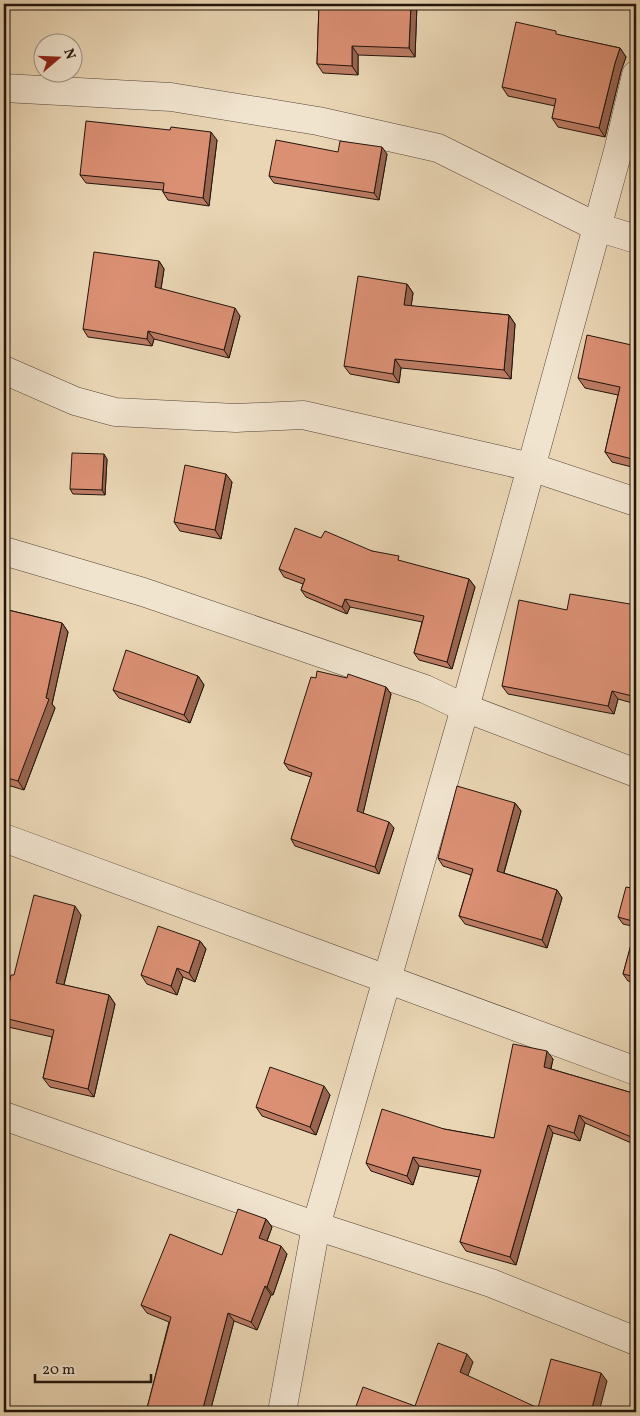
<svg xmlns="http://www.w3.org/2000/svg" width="640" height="1416" font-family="Vollkorn,serif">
<rect width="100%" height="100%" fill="#ead6b5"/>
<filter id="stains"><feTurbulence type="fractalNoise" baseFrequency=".004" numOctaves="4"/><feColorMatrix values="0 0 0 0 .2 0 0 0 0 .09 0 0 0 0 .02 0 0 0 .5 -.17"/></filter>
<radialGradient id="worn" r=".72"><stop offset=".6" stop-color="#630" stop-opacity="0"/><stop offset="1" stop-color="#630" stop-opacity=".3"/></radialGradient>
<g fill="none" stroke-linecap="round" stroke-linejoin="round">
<defs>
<g id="street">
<path d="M4 88 171 97 318 121 438 148 597 227 636 239"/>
<path d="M4 370 75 401 115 412 236 418 303 415 531 467 636 502"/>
<path d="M4 551 143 592 425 689 465 708 636 773"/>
<path d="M4 838 636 1071"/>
<path d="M4 1116 316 1226 491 1283 636 1341"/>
<path d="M282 1412 316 1226 465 708 618 151 636 75"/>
</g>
</defs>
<use href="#street" stroke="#544436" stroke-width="29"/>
<use href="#street" stroke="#f1e4cf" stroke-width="28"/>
</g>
<g fill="#bc7c64" stroke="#22140c">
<path d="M75 4H106L105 9Z"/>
<path d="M319 4H417L415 57 358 55V75L323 73 317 64Z"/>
<path d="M559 35 620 48 626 57 621 71 605 137 558 127 552 118 555 106 508 96 502 87Z"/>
<path d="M170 130 217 140 209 206 168 200 163 192V190L86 183 80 175Z"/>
<path d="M387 154 379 200 274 183 269 176Z"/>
<path d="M159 261 164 269 161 289 240 316 229 358 154 339 152 346 88 337 83 329Z"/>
<path d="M407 284 413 293 411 306 509 315 515 324 511 379 401 368 399 383 350 374 344 366Z"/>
<path d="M636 346V468L612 462 605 452 618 395 585 388 578 378Z"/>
<path d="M107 459 105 495 73 494 70 489Z"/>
<path d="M232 482 221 539 180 531 174 522Z"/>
<path d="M321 538 372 551 403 562 469 579 475 587 452 669 419 660 414 653 422 622 350 607 347 614 306 597 301 590 303 584 284 577 279 569Z"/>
<path d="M636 605V704L618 699 614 714 508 694 502 686 567 610Z"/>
<path d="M4 609 62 623 68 632 52 704 55 708 24 790 4 784Z"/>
<path d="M198 676 204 685 190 723 119 698 113 690Z"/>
<path d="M316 678 386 687 391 694 363 813 394 828 379 874 295 846 291 839 311 777 289 770 284 763Z"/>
<path d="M515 803 521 811 504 873 557 890 562 898 547 948 465 924 459 916 471 875 443 866 438 858Z"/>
<path d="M636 889V983L628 981 623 974 636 927 623 924 618 917Z"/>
<path d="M81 915 64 985 109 995 115 1004 94 1097 50 1087 43 1078 52 1037 8 1027 4 1021V1008L14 975Z"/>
<path d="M200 941 206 949 195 982 183 977 177 995 147 984 141 975Z"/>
<path d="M553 1059 551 1069 636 1094V1145L585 1123 580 1141 553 1133 516 1265 466 1251 460 1242 479 1177 419 1166 413 1185 371 1171 366 1163 444 1129 494 1138Z"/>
<path d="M330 1095 316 1135 262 1116 256 1107Z"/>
<path d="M266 1219 272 1227 267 1241 287 1254 273 1295H271L257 1330 234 1321 210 1412H146L169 1322 147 1313 141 1305 222 1255Z"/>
</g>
<g fill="#996551" stroke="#22140c">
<path d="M102 4H106L105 9Z"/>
<path d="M411 4H417L415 57 409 48Z"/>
<path d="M352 46 358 55V75L352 66Z"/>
<path d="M620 48 626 57 621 71 605 137 599 128 615 63Z"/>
<path d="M211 132 217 140 209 206 203 198Z"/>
<path d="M382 147 387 154 379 200 374 193Z"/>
<path d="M159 261 164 269 160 295 155 287Z"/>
<path d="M407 284 413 293 410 314 404 305Z"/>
<path d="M235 308 240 316 229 358 224 350Z"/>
<path d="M509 315 515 324 511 379 504 370Z"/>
<path d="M148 331 154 339 152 346 147 339Z"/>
<path d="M395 359 401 368 399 383 393 374Z"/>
<path d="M104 454 107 459 105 495 102 490Z"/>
<path d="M226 474 232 482 221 539 215 530Z"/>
<path d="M469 579 475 587 452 669 447 662Z"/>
<path d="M345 599 350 607 347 614 342 607Z"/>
<path d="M62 623 68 632 52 704 55 708 24 790 18 781 46 698Z"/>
<path d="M198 676 204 685 190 723 184 715Z"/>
<path d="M386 687 391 694 362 818 357 811Z"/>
<path d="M612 691 618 699 614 714 608 706Z"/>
<path d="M515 803 521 811 502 879 497 871Z"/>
<path d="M389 822 394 828 379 874 375 867Z"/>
<path d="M557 890 562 898 547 948 542 940Z"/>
<path d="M75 906 81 915 62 992 56 983Z"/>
<path d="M200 941 206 949 195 982 189 973Z"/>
<path d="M177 968 183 977 177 995 171 986Z"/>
<path d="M109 995 115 1004 94 1097 88 1089Z"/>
<path d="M547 1051 553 1059 549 1075 544 1067Z"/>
<path d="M324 1086 330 1095 316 1135 310 1127Z"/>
<path d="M579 1115 585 1123 580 1141 574 1133Z"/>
<path d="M548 1125 553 1133 516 1265 510 1257Z"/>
<path d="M413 1157 419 1166 413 1185 407 1176Z"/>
<path d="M266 1219 272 1227 265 1246 259 1238Z"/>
<path d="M281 1246 287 1254 273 1295 267 1287Z"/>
<path d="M265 1286 271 1295 257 1330 251 1322Z"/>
<path d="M228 1313 234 1321 210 1412H202Z"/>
<path d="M467 1354 473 1362 466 1381 460 1372Z"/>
<path d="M601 1373 607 1381 599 1412H591Z"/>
</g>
<g fill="#db9074" stroke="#22140c">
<path d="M319 4H411L409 48 352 46V66L317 64Z"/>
<path d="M516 22 556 31V34L620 48 615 63 599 128 552 118 556 99 502 87Z"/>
<path d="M86 121 170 130 171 127 211 132 203 198 163 192 164 183 80 175Z"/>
<path d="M276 140 338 152 340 141 382 147 374 193 269 176Z"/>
<path d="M94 252 159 261 155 287 235 308 224 350 148 331 147 339 83 329Z"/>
<path d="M358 276 407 284 404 305 509 315 504 370 395 359 393 374 344 366Z"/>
<path d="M587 335 636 346V460L605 452 620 387 578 378Z"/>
<path d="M72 453 104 454 102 490 70 489Z"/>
<path d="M185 465 226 474 215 530 174 522Z"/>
<path d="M295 528 321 538 325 531 372 551 399 556 398 560 469 579 447 662 414 653 424 616 345 599 342 607 301 590 305 579 279 569Z"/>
<path d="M570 594 636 605V697L612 691 608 706 502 686 519 600 567 610Z"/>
<path d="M4 609 62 623 46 698 49 699 18 781 4 777Z"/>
<path d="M126 650 198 676 184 715 113 690Z"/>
<path d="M317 671 347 678 348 674 386 687 357 811 389 822 375 867 291 839 312 773 284 763 311 677 316 678Z"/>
<path d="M457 786 515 803 497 871 557 890 542 940 459 916 473 869 438 858Z"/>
<path d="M626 887 636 889V922L618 917Z"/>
<path d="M34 895 75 906 56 983 109 995 88 1089 43 1078 54 1030 4 1018V1008L11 975H14Z"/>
<path d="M158 926 200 941 189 973 177 968 171 986 141 975Z"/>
<path d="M636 926V977L623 974Z"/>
<path d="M513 1044 547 1051 544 1067 636 1094V1139L579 1115 574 1133 548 1125 510 1257 460 1242 481 1170 413 1157 407 1176 366 1163 382 1109 444 1129 494 1138Z"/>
<path d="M270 1067 324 1086 310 1127 256 1107Z"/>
<path d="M238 1209 266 1219 259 1238 281 1246 267 1287 265 1286 251 1322 228 1313 202 1412H146L171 1317 141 1305 170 1234 222 1255Z"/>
<path d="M438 1343 467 1354 460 1372 538 1408 551 1359 601 1373 591 1412H354L363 1387 415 1406Z"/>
</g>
<rect width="640" height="1416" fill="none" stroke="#ead6b5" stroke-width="20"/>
<rect x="5" y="5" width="630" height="1406" fill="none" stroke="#22140c" stroke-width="2.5"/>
<rect x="10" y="10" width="620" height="1396" fill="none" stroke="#22140c"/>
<g transform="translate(58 58) rotate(71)"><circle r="24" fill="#f1e4cf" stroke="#9e9181"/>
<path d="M0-4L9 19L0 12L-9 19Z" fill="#8f2418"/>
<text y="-8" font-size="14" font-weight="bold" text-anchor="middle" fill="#22140c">N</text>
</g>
<path d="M35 1374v8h116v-8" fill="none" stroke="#22140c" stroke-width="2.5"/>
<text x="42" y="1374" font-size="15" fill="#22140c" stroke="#f1e4cf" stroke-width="4" paint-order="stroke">20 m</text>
<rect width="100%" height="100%" filter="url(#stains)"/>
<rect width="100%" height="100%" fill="url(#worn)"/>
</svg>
